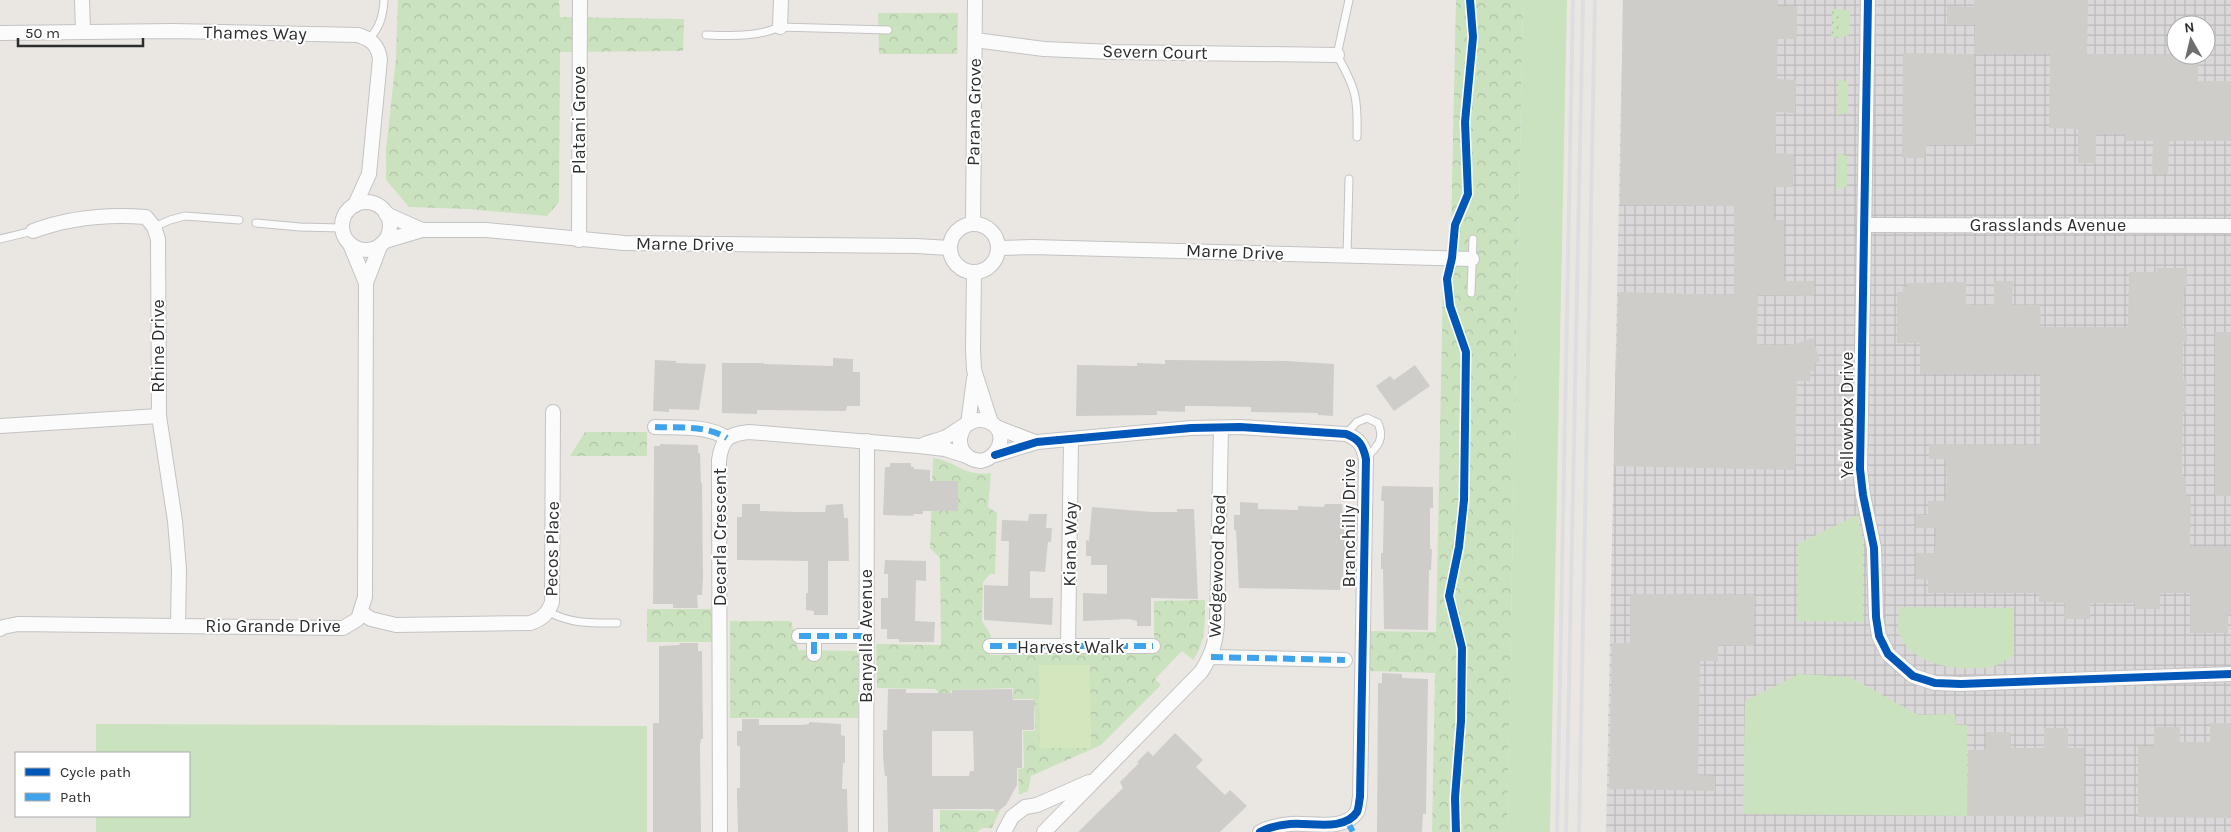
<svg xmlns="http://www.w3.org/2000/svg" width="2231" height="832" font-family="Karla,sans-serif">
<defs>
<pattern id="industrial-grid" width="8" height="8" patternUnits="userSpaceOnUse" patternTransform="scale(1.25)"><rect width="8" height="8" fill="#dbd8da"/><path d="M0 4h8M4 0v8" fill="none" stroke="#bcbabb"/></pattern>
<pattern id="park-crowns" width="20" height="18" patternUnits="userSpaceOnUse" patternTransform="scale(1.25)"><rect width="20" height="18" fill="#cbe2bf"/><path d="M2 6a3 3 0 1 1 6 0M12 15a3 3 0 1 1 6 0" fill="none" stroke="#afc2a4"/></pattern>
<pattern id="garden-dots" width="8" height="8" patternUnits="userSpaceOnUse" patternTransform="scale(1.25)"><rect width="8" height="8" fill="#cbe2bf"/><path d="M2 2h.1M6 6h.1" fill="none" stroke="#afc2a4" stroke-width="1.8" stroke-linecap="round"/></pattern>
</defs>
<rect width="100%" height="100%" fill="#eae7e3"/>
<path fill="url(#industrial-grid)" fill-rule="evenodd" d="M1623 0H2231V832H1606ZM2176 25H2206V55H2176Z"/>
<g fill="#cbe2bf">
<path d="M1523 0H1567L1550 832H1507Z"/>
<path d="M1840 9 1850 11 1849 35 1839 38Z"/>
<path d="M1838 79 1848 82V113L1837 115Z"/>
<path d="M1837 153 1847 156V187L1836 189Z"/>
<path d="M1857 515 1863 542V622L1797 621 1798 544Z"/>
<path d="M1899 607 2014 608V655C2007 659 1998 666 1991 667 1961 671 1912 667 1899 634 1897 627 1899 615 1899 607Z"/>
<path d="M1799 674 1850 677 1918 715 1955 714 1956 725H1967V816L1743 814 1745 701Z"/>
<path d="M96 724 647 726V832H96V816H189V753H96Z"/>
</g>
<g fill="url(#park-crowns)">
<path d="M398 0H559L560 17 684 19 683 51 560 52 559 202 547 216 467 209 409 207 386 180V150L396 58Z"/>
<path d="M1456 0H1523L1507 832H1432L1435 673 1369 671V631L1436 632 1443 280H1450Z"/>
<path d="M878 13H958L957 54H879Z"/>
<path d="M585 432H647V456H570Z"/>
<path d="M933 458C957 461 963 477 991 473L988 507 997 513 995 574H990L983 582 982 621 991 635 990 655 1154 653V601L1205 600C1205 622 1206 642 1193 660L1182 651 1155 679 1161 685 1101 745 1031 776 1028 791 1019 795 1018 769 1024 768 1023 731H1035L1034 699H1013V688L951 690 950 695 941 696 935 689 877 688 876 644 941 645 940 558 930 548Z"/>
<path d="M647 609H711L714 619 715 642H647Z"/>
<path d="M730 621H791L798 650 858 651V718H730Z"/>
<path d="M940 810 1000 811 992 828H982L977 832H940Z"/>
</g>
<path fill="url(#garden-dots)" d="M1832 9H1840L1839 38 1831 37Z"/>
<path fill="#d4e6bd" d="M1039 665H1090L1091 748H1040Z"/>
<g fill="#cfcdca" fill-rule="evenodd">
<path d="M1623 0H1778V6H1797V39H1778L1777 59V79L1796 80 1795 113 1776 112V133L1775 153 1794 154 1793 187H1774V220H1784V281H1814L1813 296 1758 295 1757 345H1792L1813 338 1820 362 1815 363 1814 371H1811L1810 381H1797L1795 470 1614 466 1618 292 1734 295V206L1620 205Z"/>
<path d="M1974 0H2088L2087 54 2198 55V81H2231V141H2169L2168 174H2152L2153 141H2125V134H2096V163H2078V129L2049 128 2050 54H1974L1975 25H1947V6L1974 7Z"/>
<path d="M1903 53 1974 54 1975 145H1926L1925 158H1902Z"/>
<path d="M2157 268H2187V287H2184L2183 328H2187V342H2183V379H2187L2186 393V412H2183L2182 477H2186V496H2191L2190 546H2231V614H2228V633H2190V593H2160V609H2135V603H2090V619H2064L2065 603 2039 602V593H1928V580L1916 579V553H1935L1936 528H1916V515H1928V501H1946L1947 480 1946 459H1929V444L2040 445V374H1920V343H1897V292H1903V286H1908V283L1966 282V305H1994V281H2013L2012 305H2040L2041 327H2128L2129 272H2157Z"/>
<rect x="2215" y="332" width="16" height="164"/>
<path d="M833 358 853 359V372H860V406H847L846 411 757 410V414L722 413V363H764V364L833 366Z"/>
<path d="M655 360 676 361V363L706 364 699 410 669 409V412L653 411Z"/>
<path d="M1165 360 1286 361 1334 364 1333 416 1318 415V413L1251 412V407L1205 406H1185V412L1157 411V415L1076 416 1077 365 1137 366V363L1165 364Z"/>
<path d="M1415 365 1430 386 1394 411 1376 386 1390 376 1394 380Z"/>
<path d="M660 444 698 445V453H700L701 483H702L703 577 702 595H697L698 608H673V604H653L654 446H660Z"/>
<path d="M890 463H911V467H914V469L930 470V481H958V511H923V514H913L914 516 883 515 885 467H890Z"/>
<path d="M1382 486 1433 487V508H1430V549H1432L1431 570H1429L1428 630 1384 629 1383 569H1381V553H1383L1384 501H1381Z"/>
<path d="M1240 502 1258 503V509L1298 510V506L1324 507 1325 504H1342L1346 560H1343V581H1340V590L1239 588 1236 530H1234V515H1240Z"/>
<path d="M742 504H760V511L799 512H825L826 505 843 504 844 518H848L849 561H828V615H814V611L806 610V593H808V561L737 560V517H742Z"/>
<path d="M1092 507 1152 512H1177V509H1194L1198 599 1151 598V626H1137V621L1129 619 1083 621V593L1107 594V565H1091V556H1086V540L1089 541Z"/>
<path d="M1029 514H1047L1046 528H1052L1051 542H1048L1045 572 1030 571V598H1053L1052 625 984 620V585L1008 586 1009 541H1001L1002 520 1028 521Z"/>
<path d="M885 560 926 561V581L916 580 915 621 935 622 934 642H899V639H887V629H881V598H888V574H884Z"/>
<path d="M1630 594 1755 595 1754 646 1718 645V661H1700L1698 775 1715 776V791L1609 789 1612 643H1630Z"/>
<path d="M680 643H698V651H702L703 739H701L700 746 701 832H653V723H659V646L679 645Z"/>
<path d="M1382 673 1402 674V678L1428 679 1426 814H1423L1422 832H1377L1378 683H1382Z"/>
<path d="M888 689H906V693H952V690L1012 689 1013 700H1034V730H1022V768H1017V785L1006 805 996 813 994 809H933V832H888L887 776H885L884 768 883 756V730H887ZM932 731H973L974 771H970L969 776H932Z"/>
<path d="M742 719H759V725H801L809 724V722L841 724V735L845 736V763H843L842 789H847L848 832H738L737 799V788H740V746H737V731H742Z"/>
<path d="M2210 723H2231V818L2138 817V746H2154V727H2180V742H2210Z"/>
<path d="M2044 728H2068V748H2084V817L1967 816 1968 750H1986V732H2011V748H2044Z"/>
<path d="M1175 733 1203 760 1196 767 1225 795 1230 790 1247 806 1220 832H1078L1123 788 1120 782 1139 763 1137 762 1148 751 1153 756Z"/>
</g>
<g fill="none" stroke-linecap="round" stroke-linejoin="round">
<defs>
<g id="service">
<path d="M1349 0 1337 55C1356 89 1358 97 1357 137"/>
<path d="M706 35C732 36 756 37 780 27L888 30"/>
<path d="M369 39C380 27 383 16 384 0"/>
<path d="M256 223 300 227 342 228"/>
<path d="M154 227 170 220 185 216 239 220"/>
<path d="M0 239 33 231"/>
<path d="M1347 256 1349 179"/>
<path d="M1471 293 1473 239"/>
<path d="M1346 434 1357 422 1367 418 1378 423C1385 439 1378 446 1366 458"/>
<path d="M549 612C571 624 592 623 617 623"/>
</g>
<g id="minor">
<path d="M82 0 83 31"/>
<path d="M1868 0 1860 469 1863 495 1874 548 1876 617 1879 636 1888 654 1913 676 1935 683 1961 684 2231 674"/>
<path d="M780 27 781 0"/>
<path d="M0 33 173 31 358 35C371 39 378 45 380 59L369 174 355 205"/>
<path d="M975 40 1044 49 1113 52 1337 55"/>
<circle cx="366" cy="226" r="24"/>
<path d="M386 214 422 230"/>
<path d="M973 224 975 0"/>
<circle cx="974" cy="248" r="24"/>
<path d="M1864 225 2231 226"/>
<path d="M33 231C68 218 109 214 146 217L154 227 158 239 159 416 175 521 179 569 178 626"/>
<path d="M579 240 580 0"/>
<path d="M385 241 422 230H486L624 243 916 246 950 248"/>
<path d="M350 244 366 283"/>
<path d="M998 248 1032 247 1472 259"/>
<path d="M974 272 973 349 974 370 991 423"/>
<path d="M968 424 974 379"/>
<path d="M0 426 159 416"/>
<path d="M655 427C679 428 706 425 727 438"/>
<path d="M996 427 1035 442"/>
<path d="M925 444C931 442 938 440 944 438 956 433 968 419 981 420 1008 422 1006 455 981 461 962 459 954 443 965 426"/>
<path d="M995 455 1037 442 1191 428 1240 427 1346 434C1359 439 1363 445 1366 459L1360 797C1359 801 1359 808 1357 812 1344 832 1310 822 1290 824 1280 825 1269 827 1260 832"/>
<path d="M362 613 371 619 396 625 530 623C542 619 548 614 552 602L553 412"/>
<path d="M0 629 3 627 18 624 343 628 358 619 365 597 366 283 380 246"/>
<path d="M799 636H867"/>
<path d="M990 646H1153"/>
<path d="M1068 647 1071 440"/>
<path d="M814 654V636"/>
<path d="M1211 657 1345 660"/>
<path d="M720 832 719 460C722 439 728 434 749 432L919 446 945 449 967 456"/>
<path d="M866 832 867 441"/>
<path d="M1004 832 1012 817 1025 807 1037 805 1089 782"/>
<path d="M1044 832 1201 672C1212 655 1216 642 1217 623L1221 428"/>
</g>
</defs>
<use href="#service" stroke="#c4c3c3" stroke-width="9"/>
<use href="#minor" stroke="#c4c3c3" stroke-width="16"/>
<use href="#service" stroke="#fcfbfb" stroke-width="7"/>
<use href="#minor" stroke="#fcfbfb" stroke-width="14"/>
<g stroke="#dedee0" stroke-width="4">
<path d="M1557 832 1573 0"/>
<path d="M1566 832 1583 0"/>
<path d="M1579 832 1595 0"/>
</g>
<g stroke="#3ea3eb" stroke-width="6" stroke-dasharray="12 6" stroke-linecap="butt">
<path d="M655 427C679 428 706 425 727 438"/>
<path d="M799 636H867"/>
<path d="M990 646H1153"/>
<path d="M814 654V636"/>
<path d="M1211 657 1345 660"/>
<path d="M1347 821 1353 832"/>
</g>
<defs>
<g id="cycleway">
<path d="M1868 0 1860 469 1863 495 1874 548 1876 617 1879 636 1888 654 1913 676 1935 683 1961 684 2231 674"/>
<path d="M995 455 1037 442 1191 428 1240 427 1346 434C1359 439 1363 445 1366 459L1360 797C1359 801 1359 808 1357 812 1344 832 1310 822 1290 824 1280 825 1269 827 1260 832"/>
<path d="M1456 832 1455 798 1461 721 1462 648 1449 596 1459 547 1464 500 1466 352 1450 306 1447 279 1452 258 1455 225 1468 194 1465 122 1473 37 1470 0"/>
</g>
</defs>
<use href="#cycleway" stroke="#fff" stroke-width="11"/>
<use href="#cycleway" stroke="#0057b8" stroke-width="8"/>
</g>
<g text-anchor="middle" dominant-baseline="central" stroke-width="4" stroke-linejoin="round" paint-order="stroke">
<g font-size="18" fill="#2d2d2d" stroke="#fff">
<text transform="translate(255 33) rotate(1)">Thames Way</text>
<text transform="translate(1155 52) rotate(1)">Severn Court</text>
<text transform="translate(974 112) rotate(-89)">Parana Grove</text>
<text transform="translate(579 120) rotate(-90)">Platani Grove</text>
<text x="2048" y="225">Grasslands Avenue</text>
<text transform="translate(685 244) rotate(1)">Marne Drive</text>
<text transform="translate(1235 252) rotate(2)">Marne Drive</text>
<text transform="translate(158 346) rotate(-90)">Rhine Drive</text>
<text transform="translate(1847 415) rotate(-90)">Yellowbox Drive</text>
<text transform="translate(1349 523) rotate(-90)">Branchilly Drive</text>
<text transform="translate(720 537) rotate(-90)">Decarla Crescent</text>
<text transform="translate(1070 544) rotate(-89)">Kiana Way</text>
<text transform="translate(552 549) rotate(-89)">Pecos Place</text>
<text transform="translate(1217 566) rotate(-88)">Wedgewood Road</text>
<text x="273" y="626">Rio Grande Drive</text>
<text transform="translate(866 636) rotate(-90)">Banyalla Avenue</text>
<text x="1071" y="647">Harvest Walk</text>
</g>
</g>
<rect x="15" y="752" width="175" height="65" fill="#ffffff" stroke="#ababab"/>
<rect x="25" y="768" width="25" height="8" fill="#0057b8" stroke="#ababab"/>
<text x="60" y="777" font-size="15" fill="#2d2d2d">Cycle path</text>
<rect x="25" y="793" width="25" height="8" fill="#3ea3eb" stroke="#ababab"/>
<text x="60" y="802" font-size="15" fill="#2d2d2d">Path</text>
<g transform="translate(2191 40) rotate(352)"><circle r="24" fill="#ffffff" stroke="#ababab"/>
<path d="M0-4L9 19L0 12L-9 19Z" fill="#6f6e6d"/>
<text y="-8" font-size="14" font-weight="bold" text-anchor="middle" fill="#2d2d2d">N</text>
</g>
<path d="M18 38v8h125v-8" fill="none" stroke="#2d2d2d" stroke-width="2.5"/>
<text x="25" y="38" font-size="15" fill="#2d2d2d" stroke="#ffffff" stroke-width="4" paint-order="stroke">50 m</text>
</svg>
